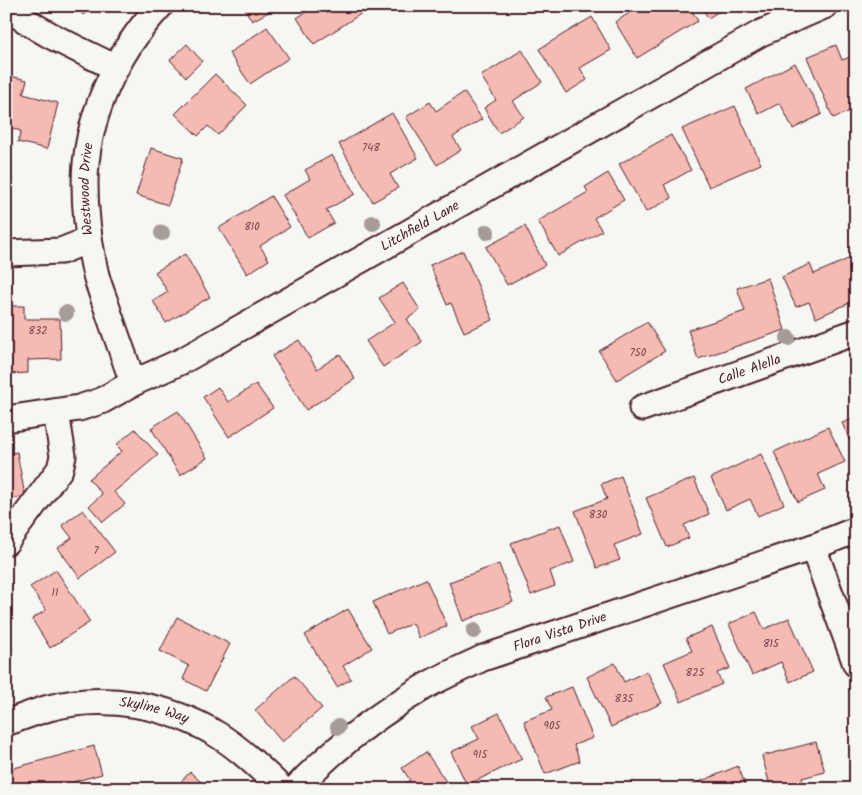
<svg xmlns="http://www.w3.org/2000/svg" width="862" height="795" font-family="Kalam,sans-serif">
<rect width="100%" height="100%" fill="#f6f6f2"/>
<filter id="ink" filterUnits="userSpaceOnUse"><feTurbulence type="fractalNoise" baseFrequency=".02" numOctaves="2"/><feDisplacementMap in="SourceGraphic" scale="10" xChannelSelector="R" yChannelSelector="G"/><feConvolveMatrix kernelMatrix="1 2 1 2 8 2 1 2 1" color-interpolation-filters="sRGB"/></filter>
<g filter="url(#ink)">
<g fill="#f5bab1" stroke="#4a1f2b">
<path d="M76 6H95L83 15Z"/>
<path d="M243 6H270L272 10 252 21Z"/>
<path d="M315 6H358L362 13 314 44 297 18Z"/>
<path d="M641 6H689L698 21 637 58 615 22Z"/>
<path d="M701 6H728L708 18Z"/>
<path d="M592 17 611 50 580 68 587 80 566 93 539 49Z"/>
<path d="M267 27 289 58 250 84 229 53Z"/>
<path d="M187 44 202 61 186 77 170 60Z"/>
<path d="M836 45 842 60 856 55V109L833 118 807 57Z"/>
<path d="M522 50 542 82 513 101 524 117 499 133 484 108 496 100 481 76Z"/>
<path d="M795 63 822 114 793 129 780 103 759 114 746 89Z"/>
<path d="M215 74 247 105 218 135 208 126 198 136 175 114Z"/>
<path d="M6 75 27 80 23 94 58 103 47 149 18 142 21 131 6 127Z"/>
<path d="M464 92 482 119 453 137 461 150 437 165 406 117 430 102 436 111Z"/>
<path d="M735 106 761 164 709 187 682 129Z"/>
<path d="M392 113 418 158 390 174 398 188 373 202 339 144Z"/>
<path d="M671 135 691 170 664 185 672 198 646 212 619 164Z"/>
<path d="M151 148 183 158 168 205 136 195Z"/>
<path d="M332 155 355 194 326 210 334 223 308 238 283 195 310 179 305 170Z"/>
<path d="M608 173 624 200 594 218 602 231 558 256 538 221 588 192 585 187Z"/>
<path d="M271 196 290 227 260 246 269 260 247 274 219 228Z"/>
<path d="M525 226 545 265 507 285 486 247Z"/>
<path d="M463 251 493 320 464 332 451 303 447 305 430 265Z"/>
<path d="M185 254 210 297 166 323 153 301 168 292 155 272Z"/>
<path d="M848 259 856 278V300L816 318 809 302 796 307 782 277 810 264 814 274Z"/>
<path d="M768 278 785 330 698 359 688 330 745 311 737 288Z"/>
<path d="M403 283 420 310 407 319 422 342 383 367 366 341 395 322 379 298Z"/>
<path d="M8 306H24V319H60L61 359 28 360V373L6 374V325H9Z"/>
<path d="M647 322 665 351 617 380 599 351Z"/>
<path d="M299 340 317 369 340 354 355 379 306 410 272 356Z"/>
<path d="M256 384 273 408 229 437 203 397 218 387 228 402Z"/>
<path d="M178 411 207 458 180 475 151 428Z"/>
<path d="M856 418V455L842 423Z"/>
<path d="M828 427 845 462 818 474 825 490 798 502 774 452Z"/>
<path d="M135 429 158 455 114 492 125 504 103 522 89 506 102 494 89 479 122 451 116 445Z"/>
<path d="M17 452 25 496 6 500V454Z"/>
<path d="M761 454 784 504 758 516 750 499 726 510 711 478Z"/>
<path d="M621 476 643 534 614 545 620 560 597 568 575 511 607 499 601 484Z"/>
<path d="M694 478 709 514 684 525 689 538 667 547 646 498Z"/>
<path d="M83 510 115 552 80 578 58 548 72 538 62 525Z"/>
<path d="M560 525 574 562 550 571 555 586 531 595 511 543Z"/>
<path d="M499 564 513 602 463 621 449 582Z"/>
<path d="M56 570 90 622 50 648 32 619 46 610 30 587Z"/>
<path d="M426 579 447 626 419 638 413 623 387 634 373 602Z"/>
<path d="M348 609 372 648 343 666 351 679 337 687 305 635Z"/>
<path d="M756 612 764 629 789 618 813 672 790 682 781 662 752 675 729 624Z"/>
<path d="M177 617 230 644 206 691 183 679 189 666 160 651Z"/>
<path d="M712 627 730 668 717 673 722 684 681 702 664 663 692 651 686 638Z"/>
<path d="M615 663 624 682 647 671 662 703 611 727 587 677Z"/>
<path d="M294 676 322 708 282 742 255 710Z"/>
<path d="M572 687 593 738 574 745 580 761 545 774 524 721 552 710 546 697Z"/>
<path d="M499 713 522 759 467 785 451 752 479 739 472 726Z"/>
<path d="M816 742 825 772 802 778 805 789H771L762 756Z"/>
<path d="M94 746 102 774 73 782 74 789H13L7 770Z"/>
<path d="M426 752 451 789H397L410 780 402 768Z"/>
<path d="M738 766 747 789H682Z"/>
<path d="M190 772 209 789H174Z"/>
</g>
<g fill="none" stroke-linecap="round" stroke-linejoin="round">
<defs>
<g id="minor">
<path d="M6 6C39 33 78 49 116 68"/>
<path d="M6 253 61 251 89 240"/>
<path id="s1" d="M133 383C125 359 116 335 108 311 104 298 98 285 95 271 89 243 85 213 85 184 85 119 116 53 160 6"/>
<path id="s2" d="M642 408 856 332"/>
<path id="s3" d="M6 419 79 408 101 401 133 383 182 361 761 33 824 6"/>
<path d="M6 542 60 469 63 456 56 412"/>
<path d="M813 547 856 664"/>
<path id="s4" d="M6 723C20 718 35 712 49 708 105 693 169 705 218 735 242 750 262 770 282 789"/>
<path id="s5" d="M295 789C335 747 381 712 431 683 448 674 466 666 483 658L813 547 856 530"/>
</g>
</defs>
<use href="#minor" stroke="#4a1f2b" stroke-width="29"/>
<use href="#minor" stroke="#f6f6f2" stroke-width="25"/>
</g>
<g fill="#a59b97">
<circle cx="373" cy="223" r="8"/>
<circle cx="487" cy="232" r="8"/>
<circle cx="162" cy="233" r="8"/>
<circle cx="66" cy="313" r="8"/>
<circle cx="788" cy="338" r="8"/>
<circle cx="474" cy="631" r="8"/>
<circle cx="338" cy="727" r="8"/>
</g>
</g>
<g text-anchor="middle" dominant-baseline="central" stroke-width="4" stroke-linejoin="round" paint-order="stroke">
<g font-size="11" fill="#75464c">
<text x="371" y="148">748</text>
<text x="252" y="227">810</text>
<text x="38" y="331">832</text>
<text x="638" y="353">750</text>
<text x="598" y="515">830</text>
<text x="96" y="551">7</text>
<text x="55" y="593">11</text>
<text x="771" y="644">815</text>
<text x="695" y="673">825</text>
<text x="624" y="699">835</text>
<text x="552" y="726">905</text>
<text x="480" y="755">915</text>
</g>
<g font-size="14" fill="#4a1f2b" stroke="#f6f6f2">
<text stroke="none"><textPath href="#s1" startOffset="201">Westwood Drive</textPath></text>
<text stroke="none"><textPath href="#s3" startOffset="461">Litchfield Lane</textPath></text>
<text stroke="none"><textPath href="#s2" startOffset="114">Calle Alella</textPath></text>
<text stroke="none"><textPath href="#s5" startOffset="312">Flora Vista Drive</textPath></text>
<text stroke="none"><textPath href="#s4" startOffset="152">Skyline Way</textPath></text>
</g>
</g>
<rect width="862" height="795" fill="none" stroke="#f6f6f2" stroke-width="25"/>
<rect x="12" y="12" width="837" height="770" fill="none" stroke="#4a1f2b" stroke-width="2" filter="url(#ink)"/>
</svg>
